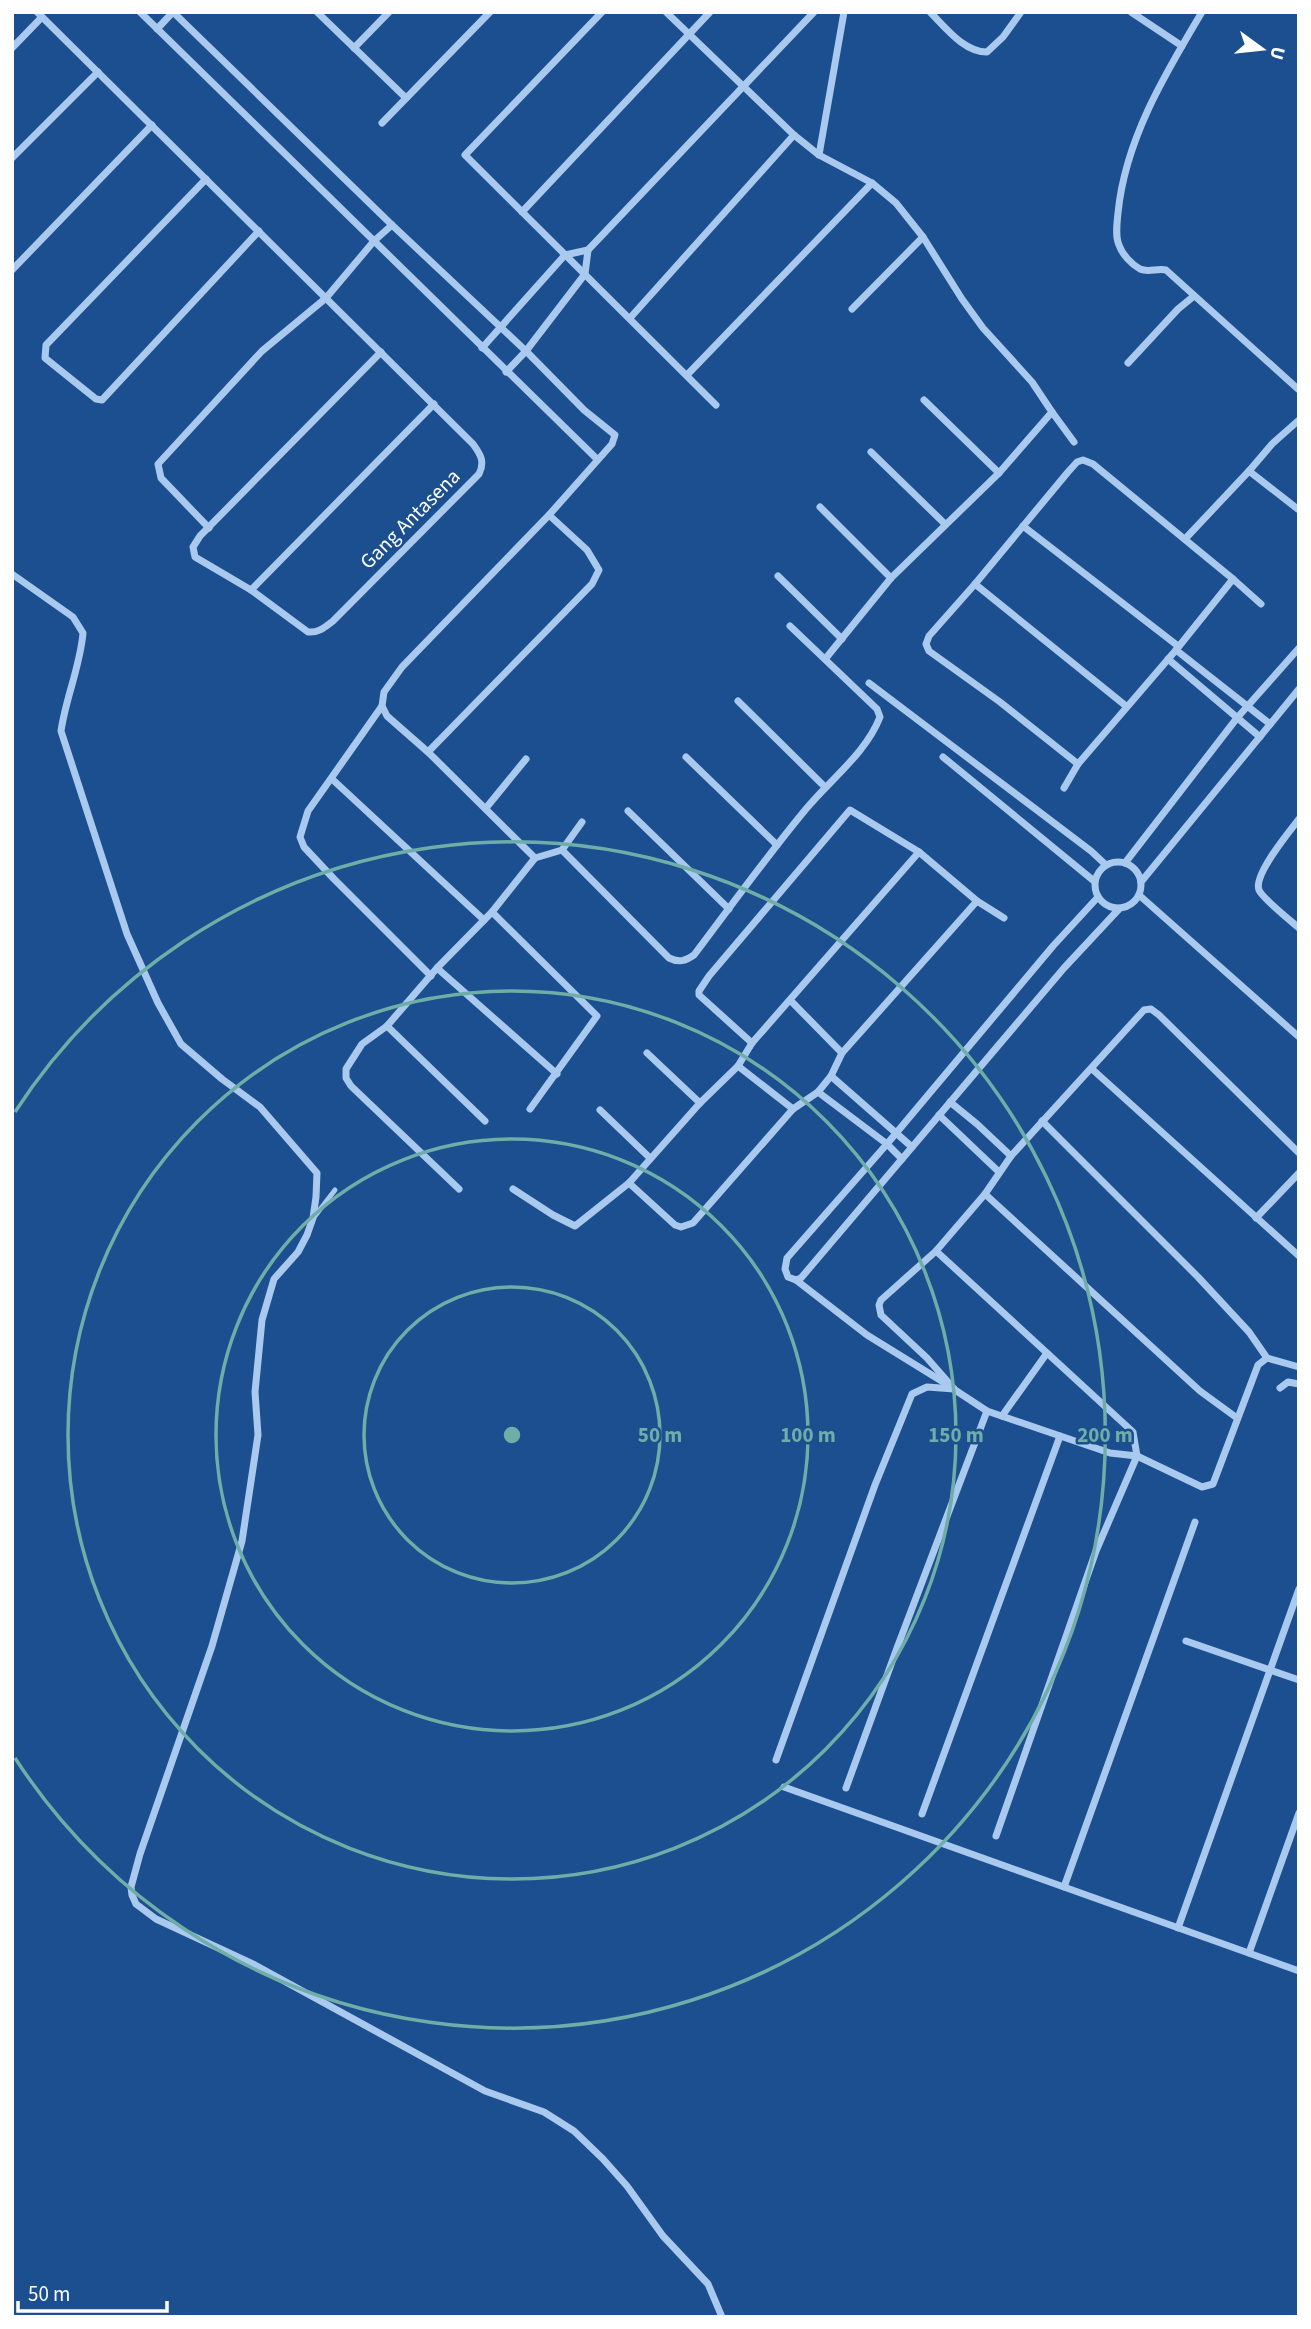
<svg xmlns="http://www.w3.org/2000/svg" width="1311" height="2329" font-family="'Source Sans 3',sans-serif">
<rect width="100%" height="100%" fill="#1b4f8f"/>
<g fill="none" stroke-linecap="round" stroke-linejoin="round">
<path stroke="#a9c9ee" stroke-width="5" d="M315 1216 335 1190"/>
<g stroke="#a9c9ee" stroke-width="7">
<path d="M37 12 473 444C481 455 485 462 479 474L333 621C325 627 319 633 308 632L251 590"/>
<path d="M140 12 597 459"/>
<path d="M173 12 392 225 526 351 584 410 615 435 612 444 549 515 402 667 384 692 382 706 387 716 428 752 535 858"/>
<path d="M317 12 406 98"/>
<path d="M602 12 465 155 716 405"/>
<path d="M666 12 794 135 819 155 872 183 896 203 923 237 962 299 983 328 1032 382 1052 412 999 473 891 578 826 658"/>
<path d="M930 12C946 28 964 52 987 52L1003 37 1021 12"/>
<path d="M1131 12 1182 46"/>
<path d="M1202 12C1165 74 1125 140 1118 213 1117 223 1115 236 1119 245 1122 254 1131 264 1140 269 1148 273 1157 268 1166 270L1299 390"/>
<path d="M157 29 173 12"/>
<path d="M12 48 42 17"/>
<path d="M354 48 389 12"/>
<path d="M382 123 490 12"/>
<path d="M819 155 844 12"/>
<path d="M12 158 98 72"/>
<path d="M206 179 46 345 45 358 96 399 102 400 259 231"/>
<path d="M522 212 710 12"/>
<path d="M12 270 152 125"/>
<path d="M852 309 923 237"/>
<path d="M630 318 794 135"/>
<path d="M482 348 565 255 588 250 814 12"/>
<path d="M381 352 200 536 193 547 195 557 251 590 434 404"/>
<path d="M1128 363 1178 309 1194 296"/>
<path d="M506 372 526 351 585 274 588 250"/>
<path d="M687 375 872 183"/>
<path d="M924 400 999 473"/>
<path d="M1052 412 1074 442"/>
<path d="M871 452 945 524"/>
<path d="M1249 471 1272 444 1299 420"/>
<path d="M820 507 891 578"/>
<path d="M1023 526 1178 646"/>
<path d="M209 528 161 478 158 464 262 351 326 298 374 241 392 225"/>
<path d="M1185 539 1249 471 1299 510"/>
<path d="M12 574 73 617 83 633C80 667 66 697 61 731L127 934 158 1003 181 1044 222 1079 260 1107 317 1173 316 1197 313 1218 307 1235 298 1252 274 1279 262 1320 255 1392 258 1435 242 1541 212 1646 140 1854 131 1887 132 1895 136 1904 156 1919 255 1965 485 2091 544 2112 574 2131 603 2159 627 2186 663 2236 708 2284 722 2317"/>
<path d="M778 576 842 639"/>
<path d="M975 584 1126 706"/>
<path d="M1176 650 1270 724"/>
<path d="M1168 659 1260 737"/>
<path d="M869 683 1091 851 1106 865"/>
<path d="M738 701 825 787"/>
<path d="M382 706 308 811 300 837 304 847 334 879 431 976"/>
<path d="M428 752 592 584 599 570 587 550 549 515"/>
<path d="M686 757 777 845"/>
<path d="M943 757 1094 881"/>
<path d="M1078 764 1000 702 929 651 926 644 929 636 975 584 1068 472 1077 462 1083 460 1093 464 1233 579"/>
<path d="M332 779 484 920"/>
<path d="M1064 788 1078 764 1176 650 1233 579 1261 604"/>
<path d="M486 808 526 759"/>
<path d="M628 811 729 909"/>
<path d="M1299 819C1289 832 1253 875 1259 890 1262 898 1291 921 1299 928"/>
<path d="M562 850 669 958C679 963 685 961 694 955 731 906 767 856 806 809 831 779 866 753 880 717L877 709 790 626"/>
<circle cx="1118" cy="885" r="23"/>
<path d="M1125 863 1237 718 1299 648"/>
<path d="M1141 882 1299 689"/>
<path d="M1139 895 1299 1037"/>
<path d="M1098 897 1053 946 887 1144 787 1258 785 1269 788 1277 796 1280 801 1278 1064 968 1119 909"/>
<path d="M492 912 597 1016 530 1109"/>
<path d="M437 968 557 1074"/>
<path d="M791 1001 842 1053"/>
<path d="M387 1026 485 1121"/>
<path d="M752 1043 699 995V991L709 976 850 810 919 852 977 901 1004 918"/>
<path d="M647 1053 700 1103"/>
<path d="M738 1066 793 1109"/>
<path d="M1092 1069 1299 1256"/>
<path d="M831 1076 912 1147"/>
<path d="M818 1092 887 1144 902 1159"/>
<path d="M950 1102 977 1124 1011 1156"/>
<path d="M600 1110 650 1158"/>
<path d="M939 1115 999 1172"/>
<path d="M1042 1121 1198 1277 1249 1332 1267 1358"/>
<path d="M1299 1153 1159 1015 1151 1009 1144 1010 1011 1156 985 1194 936 1251 881 1300 879 1305 881 1315 927 1358 955 1390 987 1411 1110 1453 1137 1456 1202 1487 1213 1484 1258 1365 1267 1358 1299 1367"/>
<path d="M629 1183 675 1225 681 1227 693 1223 793 1109 818 1092 831 1076 842 1053 977 901"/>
<path d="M459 1189 351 1086 346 1078V1069L362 1044 387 1026 437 968 492 912 535 858 562 850 582 822"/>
<path d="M513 1189 553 1215 575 1226 629 1183 700 1103 738 1066 752 1043 919 852"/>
<path d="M985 1194 1200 1391 1237 1418"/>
<path d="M1256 1218 1299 1173"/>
<path d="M936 1251 1133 1432 1137 1456 1096 1551 996 1836"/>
<path d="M796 1280 867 1335 948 1385"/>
<path d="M1280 1388 1288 1382 1299 1384"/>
<path d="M1002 1416 1047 1353"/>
<path d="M1186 1641 1299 1680"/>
<path d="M776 1760 875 1485 912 1394 927 1387 954 1389"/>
<path d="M784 1787 1299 1971"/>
<path d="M846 1788 897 1648 987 1411"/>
<path d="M922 1814 1060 1436"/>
<path d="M1064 1887 1195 1522"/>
<path d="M1178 1928 1299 1589"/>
<path d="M1249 1953 1299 1813"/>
</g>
</g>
<g fill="none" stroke="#6fada8" stroke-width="3.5">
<circle cx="512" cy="1435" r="148"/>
<circle cx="512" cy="1435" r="296"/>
<circle cx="512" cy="1435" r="444"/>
<path d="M15 1112A593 593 0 1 1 15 1758"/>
</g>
<g text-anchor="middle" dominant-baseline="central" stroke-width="5" stroke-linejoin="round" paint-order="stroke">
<g font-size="21" fill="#fff" stroke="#1b4f8f">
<text transform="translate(410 519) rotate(-45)">Gang Antasena</text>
</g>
</g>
<circle cx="512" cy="1435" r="10" fill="#6fada8" stroke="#1b4f8f" stroke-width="3.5"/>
<g font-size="21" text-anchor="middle" font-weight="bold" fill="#6fada8" stroke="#1b4f8f" stroke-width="5" stroke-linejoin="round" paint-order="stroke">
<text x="660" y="1442">50 m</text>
<text x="808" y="1442">100 m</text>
<text x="956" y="1442">150 m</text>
<text x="1105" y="1442">200 m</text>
</g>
<rect width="1311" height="2329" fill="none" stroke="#ffffff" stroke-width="28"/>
<g transform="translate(1262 49) rotate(105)" stroke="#1b4f8f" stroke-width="5" paint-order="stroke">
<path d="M0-5L12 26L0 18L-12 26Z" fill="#ffffff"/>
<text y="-10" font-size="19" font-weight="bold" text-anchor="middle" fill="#ffffff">U</text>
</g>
<path d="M18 2301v10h149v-10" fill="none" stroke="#ffffff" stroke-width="3.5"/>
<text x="28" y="2301" font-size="21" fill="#ffffff" stroke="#1b4f8f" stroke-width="5" paint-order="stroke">50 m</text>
</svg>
